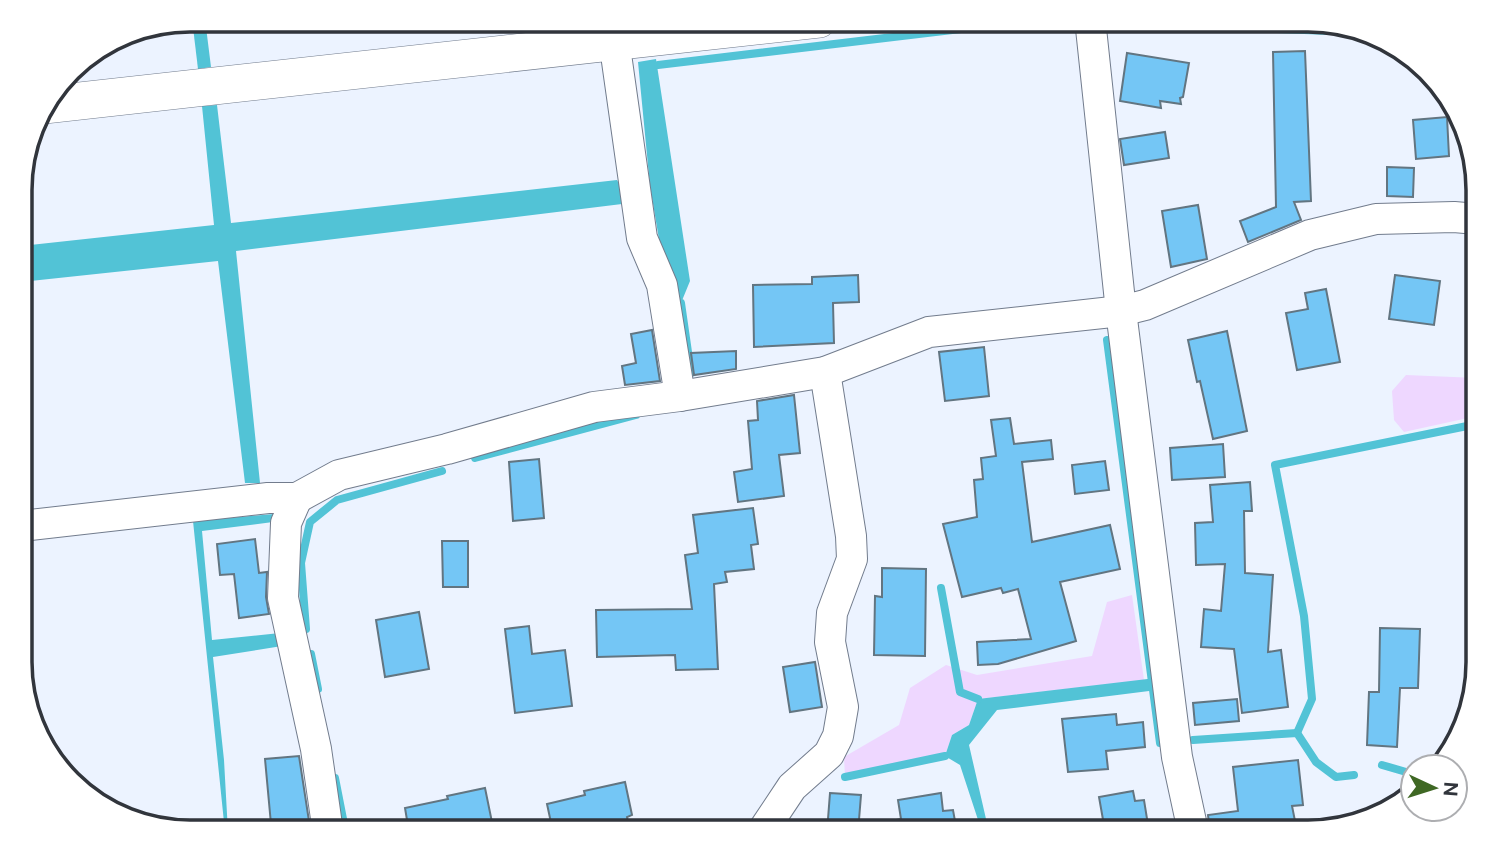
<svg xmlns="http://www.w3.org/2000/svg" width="1497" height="851" font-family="'Public Sans',sans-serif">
<rect width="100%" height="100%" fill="#ecf3ff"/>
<g fill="#eed7ff">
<path d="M1406 375 1477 378V416L1404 432 1394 420 1392 391Z"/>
<path d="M1132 595 1144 680 978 699 969 725 952 735 945 756 845 777 844 757 899 725 910 688 946 665 977 675 1092 656 1107 602Z"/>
</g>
<g fill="#52c3d6">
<path d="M192 19H205L211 67 198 69Z"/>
<path d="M656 59 690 281 681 303 672 272 660 245 650 186 638 62Z"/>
<path d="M217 105 231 223 617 180 622 189V204L236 251 260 483H245L218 261 21 282V246L214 225 202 106Z"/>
<path d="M274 514 273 522 202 531 212 640 280 633 282 646 213 657 224 760 228 832H225L193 521Z"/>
<path d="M1156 678 1157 690 997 710 969 745 989 832H982L960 765 945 756 952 735 969 725 978 699Z"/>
</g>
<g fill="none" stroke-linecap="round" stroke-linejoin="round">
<g stroke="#52c3d6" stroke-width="8">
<path d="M1112 23 1331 31 1333 26"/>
<path d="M658 65 1011 23H1070"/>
<path d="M681 303 691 373"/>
<path d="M1107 340 1160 743"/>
<path d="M475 458 636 415"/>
<path d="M941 588 960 692 978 699"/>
<path d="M306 629 301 563 310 522 337 500 442 471"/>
<path d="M311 654 318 689"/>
<path d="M1297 733 1312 699 1304 616 1275 465 1477 424"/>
<path d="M1193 740 1297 733 1316 762 1336 777 1354 775"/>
<path d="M1382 765 1413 774"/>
<path d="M845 777 945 756"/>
<path d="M335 778 344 824"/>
</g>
</g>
<g fill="#74c6f5" stroke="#627581" stroke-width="2">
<path d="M1305 51 1311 201 1294 202 1301 220 1248 242 1240 221 1276 207 1273 52Z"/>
<path d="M1127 53 1189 63 1183 97 1180 98 1181 104 1160 101 1161 108 1120 101Z"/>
<path d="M1447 117 1449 156 1416 159 1413 120Z"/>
<path d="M1165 132 1169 158 1124 165 1120 139Z"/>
<path d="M1387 167 1414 168 1413 197 1387 196Z"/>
<path d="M1198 205 1207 259 1171 267 1162 211Z"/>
<path d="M858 275 859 302 833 303 834 343 754 347 753 285 812 284V277Z"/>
<path d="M1395 275 1440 281 1434 325 1389 319Z"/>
<path d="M1326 289 1340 362 1297 370 1286 313 1308 309 1305 293Z"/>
<path d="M652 330 660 381 625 385 622 366 636 363 631 334Z"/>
<path d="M1227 331 1247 431 1213 439 1200 381 1197 382 1188 340Z"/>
<path d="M984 347 989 396 945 401 939 352Z"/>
<path d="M736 351V369L694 375 691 353Z"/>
<path d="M794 395 800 453 779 455 784 496 738 502 734 472 752 469 748 421 758 420 757 401Z"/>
<path d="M1010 418 1014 444 1051 440 1053 459 1022 462 1032 542 1110 525 1120 569 1060 582 1076 641 998 664 978 665 977 642 1031 639 1018 589 1003 593 1001 588 962 597 943 524 977 517 974 480 983 479 981 458 996 456 991 420Z"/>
<path d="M1223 444 1225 477 1172 480 1170 448Z"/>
<path d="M539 459 544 518 513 521 509 462Z"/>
<path d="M1105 461 1109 490 1075 494 1072 465Z"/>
<path d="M1250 482 1252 511H1244L1245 573 1273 575 1268 652 1281 650 1288 707 1242 713 1234 649 1201 647 1204 609 1221 611 1225 564 1196 565 1195 523 1213 522 1210 485Z"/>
<path d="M753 508 758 544 751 545 754 569 725 572 727 582 714 584 718 669 676 670 675 655 597 657 596 610 692 609 685 555 698 553 693 515Z"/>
<path d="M255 539 259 573 267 572 266 597 269 614 239 618 234 574 220 575 217 544Z"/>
<path d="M442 541H468V587H443Z"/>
<path d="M882 568 926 569 925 656 874 655 875 596 882 597Z"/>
<path d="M419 612 429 669 385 677 376 620Z"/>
<path d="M529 626 532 654 565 650 572 706 515 713 505 629Z"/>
<path d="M1380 628 1420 629 1418 688H1400L1397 747 1367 745 1369 692H1379Z"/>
<path d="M815 662 822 707 790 712 783 667Z"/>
<path d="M1237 699 1239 721 1195 725 1193 703Z"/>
<path d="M1116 714 1117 725 1143 722 1145 747 1106 751 1108 769 1068 772 1062 719Z"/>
<path d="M299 756 309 821 271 824 265 759Z"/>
<path d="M1298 760 1303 805 1292 806 1297 831H1210L1208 815 1238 811 1233 767Z"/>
<path d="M625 782 632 815 627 817 630 832H592L591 826 568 832H553L547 804 585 795 584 791Z"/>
<path d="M485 788 494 832H409L405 808 448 799 447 796Z"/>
<path d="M1133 791 1135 801 1144 800 1149 831H1105L1099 797Z"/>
<path d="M830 793 861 795 858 832H827Z"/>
<path d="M941 793 943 811 953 810 957 832H892L891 821 901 819 898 800Z"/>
</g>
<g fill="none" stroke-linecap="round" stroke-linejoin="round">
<defs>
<g id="minor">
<path d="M611 19 642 238 662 285 680 396"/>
<path d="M1090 19 1121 311 1177 757 1193 831"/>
<path d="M297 498 286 523 283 598 316 749 328 832"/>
<path d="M21 526 268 498H297L339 475 447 449 594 407 680 396 825 372 929 332 1121 311 1145 305 1310 235 1376 219 1454 217 1477 219"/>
<path d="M762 832 792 787 829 754 838 736 843 707 830 642 832 613 852 559 851 536 825 372"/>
</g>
<path id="tertiary" d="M44 105 819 19"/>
</defs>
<use href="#minor" stroke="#727c8d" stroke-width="32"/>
<use href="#tertiary" stroke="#727c8d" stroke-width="38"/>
<use href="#minor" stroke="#fff" stroke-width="30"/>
<use href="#tertiary" stroke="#fff" stroke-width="37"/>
</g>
<path d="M0 0H1497V851H0ZM190 32H1308A158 158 0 0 1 1466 190V662A158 158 0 0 1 1308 820H190A158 158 0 0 1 32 662V190A158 158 0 0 1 190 32Z" fill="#fff" fill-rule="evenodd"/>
<path fill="none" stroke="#31353c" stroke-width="3.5" d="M190 32H1308A158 158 0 0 1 1466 190V662A158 158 0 0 1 1308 820H190A158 158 0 0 1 32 662V190A158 158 0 0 1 190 32Z"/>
<g transform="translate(1434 788) rotate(94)"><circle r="33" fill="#ffffff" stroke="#adaeb1" stroke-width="2"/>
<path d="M0-5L12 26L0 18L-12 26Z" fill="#3f6824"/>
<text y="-10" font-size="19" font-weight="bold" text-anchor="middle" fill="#31353c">N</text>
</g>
</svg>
